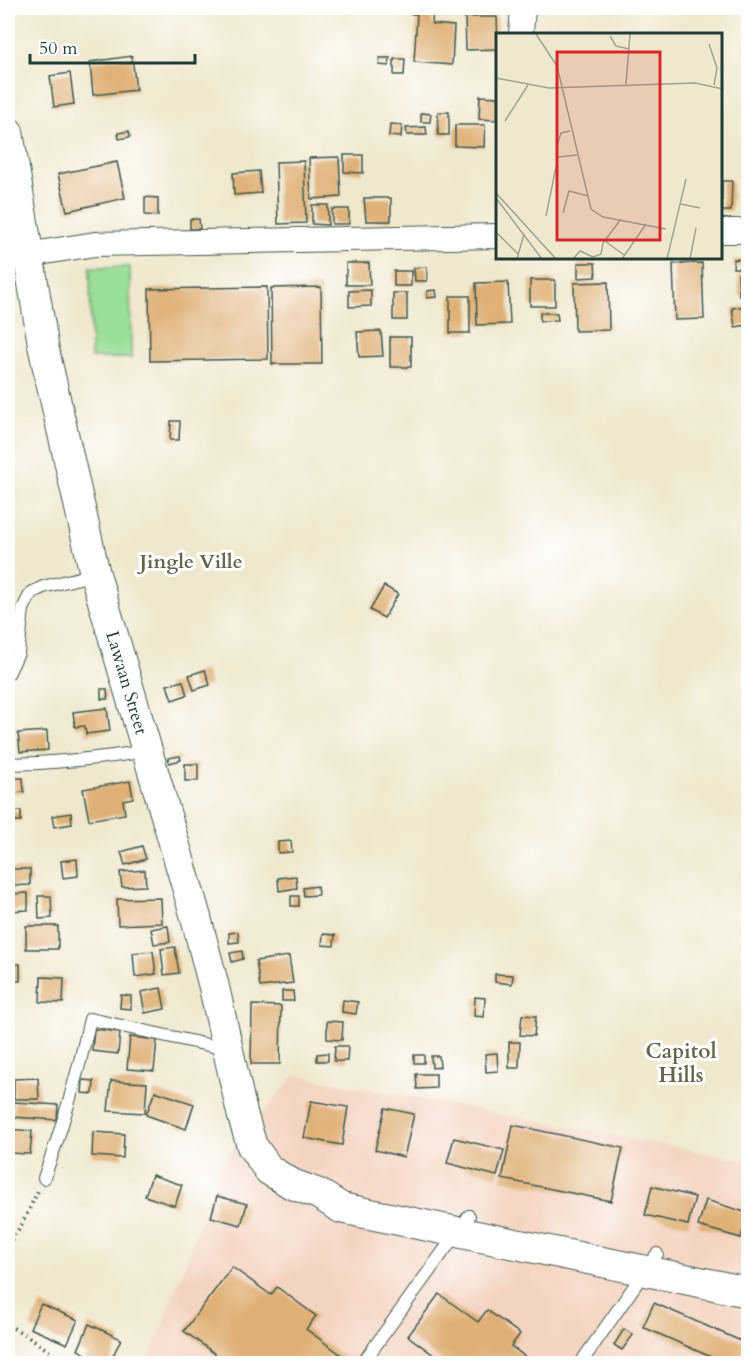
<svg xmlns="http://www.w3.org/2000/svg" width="756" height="1371" font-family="Cardo,serif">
<rect width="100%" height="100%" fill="#fff"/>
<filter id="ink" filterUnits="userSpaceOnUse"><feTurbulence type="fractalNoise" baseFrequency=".0167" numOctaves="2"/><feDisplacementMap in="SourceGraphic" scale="12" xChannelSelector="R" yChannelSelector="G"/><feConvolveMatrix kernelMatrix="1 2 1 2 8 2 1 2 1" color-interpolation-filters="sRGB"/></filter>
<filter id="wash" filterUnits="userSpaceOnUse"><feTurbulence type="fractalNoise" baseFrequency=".008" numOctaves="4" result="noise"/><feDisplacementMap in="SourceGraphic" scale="24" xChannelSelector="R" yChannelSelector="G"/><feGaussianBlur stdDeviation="1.35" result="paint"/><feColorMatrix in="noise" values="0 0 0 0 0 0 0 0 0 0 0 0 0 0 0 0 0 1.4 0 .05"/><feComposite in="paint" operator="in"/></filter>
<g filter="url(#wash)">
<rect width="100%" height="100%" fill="#f0e8ce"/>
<path fill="#f4d3c0" d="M295 1075 748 1161V1363L148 1364 223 1161Z"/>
<path fill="#9adf97" stroke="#5c8e66" stroke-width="1.5" d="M90 267H130L131 358H91Z"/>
<g id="blocks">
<g fill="#e0b177">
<path d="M410 8H433L432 24 454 26 452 65 414 62 417 14H410Z"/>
<path d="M465 17H497L498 49 466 50Z"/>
<path d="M132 56 136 90 93 95 90 62Z"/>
<path d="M380 58H390L389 66 379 65Z"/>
<path d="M394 59H405L404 75H394Z"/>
<path d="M70 73 74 104 54 107 50 76Z"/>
<path d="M480 96 498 97V120L479 119Z"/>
<rect x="438" y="112" width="11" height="23"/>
<path d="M421 113 431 114 430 122H421Z"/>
<path d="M390 124 402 125 401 137 389 136Z"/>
<path d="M455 125H485L484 147 455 146Z"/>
<path d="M426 127 427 135H407L406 128Z"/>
<path d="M129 131 130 137 119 139 118 133Z"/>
<path d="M344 155H363V173L344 172Z"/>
<path d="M339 157 341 197 311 199 309 158Z"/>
<path d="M304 161 306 223 278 224 276 162Z"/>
<path d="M117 162 125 198 67 211 58 174Z"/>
<path d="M259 171 261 193 234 195 233 173Z"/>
<path d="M743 175H748V210H744Z"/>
<path d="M722 181H732L731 211H722Z"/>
<path d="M145 197 158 198V216L145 215Z"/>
<path d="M364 198H391V221H366Z"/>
<path d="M312 205H328V225L312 224Z"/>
<rect x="332" y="209" width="17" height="15"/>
<path d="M190 219H199L200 229H190Z"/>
<path d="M734 259 748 260V268H733Z"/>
<path d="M346 263H369L370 285H346Z"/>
<path d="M578 263H595L596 277 578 278Z"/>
<path d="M702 263 704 319 675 320 673 264Z"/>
<path d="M427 267V281H415L414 268Z"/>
<rect x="394" y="271" width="17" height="15"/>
<path d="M748 273V296H739L738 274Z"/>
<rect x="530" y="280" width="25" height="26"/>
<path d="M508 282 510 324 477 325 476 283Z"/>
<path d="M608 282 609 330 575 331 574 283Z"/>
<path d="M267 287 268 359 150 361 149 289Z"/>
<path d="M321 287 322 364H272L271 288Z"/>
<path d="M371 290V306L349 307V291Z"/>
<path d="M436 290 437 297 427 298V291Z"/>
<rect x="393" y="293" width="14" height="27"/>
<rect x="450" y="296" width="20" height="37"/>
<path d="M747 306 748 325 735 327 732 308Z"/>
<path d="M540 313H557L558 320 540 321Z"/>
<path d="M381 331 383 356 359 357 357 332Z"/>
<rect x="390" y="337" width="21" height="30"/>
<path d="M171 421H180L179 440H170Z"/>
<path d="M384 586 398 594 384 618 370 610Z"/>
<path d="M205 670 210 685 194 690 189 675Z"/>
<path d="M183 681 187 695 172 700 167 685Z"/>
<path d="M101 689H107L108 699H101Z"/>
<path d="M107 708 110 731 86 734 85 726 75 727 73 712Z"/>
<path d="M47 731 48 750 20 752 18 733Z"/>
<path d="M180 756 181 760 169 763 168 758Z"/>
<rect x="185" y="764" width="13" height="17"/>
<path d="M14 778H23L24 792 14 793Z"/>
<path d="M130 781 133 798 123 800 125 814 89 820 83 789Z"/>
<path d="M12 811H21V821H11Z"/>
<path d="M71 813 72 824 54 827 52 816Z"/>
<path d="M291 841 292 852 278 853V842Z"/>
<path d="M142 846 146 859 125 865 121 852Z"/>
<path d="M77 859 78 876 63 878 61 861Z"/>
<path d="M9 869H30V885L10 886Z"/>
<path d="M145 870 146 886 122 887 120 872Z"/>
<path d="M296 876 297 888 279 891 278 878Z"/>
<path d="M317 886 318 895 304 896 303 888Z"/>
<path d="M28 893V910L8 911V894Z"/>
<path d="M38 896H51L52 918 39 919Z"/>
<rect x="291" y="896" width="8" height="10"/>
<path d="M161 898 162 923 118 925 117 899Z"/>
<rect x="26" y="926" width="32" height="23"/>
<path d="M168 926 170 942 154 944 151 929Z"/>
<path d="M238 932 239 942 229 943V933Z"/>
<path d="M323 934 335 935 334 946 322 945Z"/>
<path d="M175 947 179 973 164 975 161 949Z"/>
<path d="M153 951 156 974 135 977 133 953Z"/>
<path d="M242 951 243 959 232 962 230 953Z"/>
<path d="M289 956 293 983 260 987 256 961Z"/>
<rect x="8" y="964" width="12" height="17"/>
<path d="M495 974 513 975 512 984 495 982Z"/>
<path d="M41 977 64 978 63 1003 40 1002Z"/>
<path d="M161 988 165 1009 145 1013 141 992Z"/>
<path d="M282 991H293L294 1001H282Z"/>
<path d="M121 995 131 996V1009L120 1008Z"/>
<path d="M8 996H12L10 1015H8Z"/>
<path d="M475 997 485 998 484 1017 474 1016Z"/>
<path d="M343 1000 358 1002 356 1014 342 1012Z"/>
<path d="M252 1005 281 1006 280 1064H251Z"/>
<path d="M522 1015 536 1016 534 1036 520 1035Z"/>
<path d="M327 1021 343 1022 342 1040 327 1039Z"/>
<path d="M8 1029 12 1030 10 1053H8Z"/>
<path d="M94 1029 120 1032 118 1054 92 1051Z"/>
<path d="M130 1037 157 1040 154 1071 127 1069Z"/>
<path d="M509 1042H520L519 1068H509Z"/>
<path d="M335 1046H348L347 1061H334Z"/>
<path d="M328 1053V1061H317V1054Z"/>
<path d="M497 1053 498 1071 486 1072 485 1054Z"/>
<rect x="414" y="1055" width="10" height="8"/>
<path d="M431 1056H439L440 1067 432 1068Z"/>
<path d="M416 1074H436V1088L417 1089Z"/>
<path d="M38 1078 39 1099H14V1079Z"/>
<path d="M83 1080 94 1081 93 1094 82 1093Z"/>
<path d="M111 1081 147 1083 145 1113 108 1111Z"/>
<path d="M155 1091 194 1104 186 1129 146 1115Z"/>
<path d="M311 1101 348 1107 342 1145 304 1138Z"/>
<path d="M14 1102 58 1105 57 1120 13 1117Z"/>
<path d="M385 1108 414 1114 404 1157 375 1150Z"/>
<path d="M513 1125 623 1148 611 1201 502 1179Z"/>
<path d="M8 1129 32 1131 30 1154 8 1153Z"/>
<path d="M93 1132 124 1134 123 1158 92 1156Z"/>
<path d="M454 1138 504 1150 497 1176 447 1163Z"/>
<path d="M152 1175 182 1185 175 1206 145 1196Z"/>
<path d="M652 1186 695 1197 688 1225 645 1215Z"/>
<path d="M217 1196 247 1204 241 1225 211 1217Z"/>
<path d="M706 1200 748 1213 741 1238 698 1226Z"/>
<path d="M232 1267 271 1295 277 1287 316 1316 306 1329 347 1359 344 1364H229L184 1331Z"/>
<path d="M439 1294 478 1322 487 1310 520 1334 511 1346 535 1364H446L408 1336Z"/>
<path d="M654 1303 748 1344V1364H727L643 1327Z"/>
<path d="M41 1304 78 1320 67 1344 30 1328Z"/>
<path d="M89 1324 121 1339 109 1364 104 1362 103 1364H86L85 1363 88 1355 78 1350Z"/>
<path d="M624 1329 633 1335 622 1350 614 1345Z"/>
</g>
</g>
</g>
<g filter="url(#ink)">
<use href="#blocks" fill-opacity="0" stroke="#3e574b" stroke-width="1.5"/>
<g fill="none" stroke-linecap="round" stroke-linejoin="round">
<defs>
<g id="service">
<path d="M8 674 18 653 23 609 31 593 43 587 95 574"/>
<path d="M8 764C55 763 100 759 146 751"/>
<path d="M44 1178C63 1126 78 1074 90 1019L226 1049"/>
<path d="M362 1364 469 1216"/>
<path d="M580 1364 657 1254"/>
</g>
<g id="minor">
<path d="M521 34 523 8"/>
<path d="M722 231H748"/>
<path d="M8 258 95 244 498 236"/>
</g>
<g id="tertiary">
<path id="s1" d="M8 132 44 350 95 574 195 914 214 987 242 1113 252 1146 269 1170 292 1184 319 1194 341 1208 748 1292"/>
</g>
</defs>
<use href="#service" stroke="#3e574b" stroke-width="14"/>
<use href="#minor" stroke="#3e574b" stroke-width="26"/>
<use href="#tertiary" stroke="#3e574b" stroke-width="32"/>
<g stroke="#3e574b" stroke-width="4" stroke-dasharray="1.5 4.5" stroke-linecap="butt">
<path d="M8 1245 22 1224 38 1191"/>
<path d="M8 1325 34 1340 66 1364"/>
</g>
<use href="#service" stroke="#fff" stroke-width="12"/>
<use href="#minor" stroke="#fff" stroke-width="24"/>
<use href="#tertiary" stroke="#fff" stroke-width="30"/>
</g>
</g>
<g text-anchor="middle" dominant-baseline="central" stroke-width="6" stroke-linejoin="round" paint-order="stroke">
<g font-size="18" fill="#1f3d34" stroke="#fff">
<text stroke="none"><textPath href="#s1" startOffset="564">Lawaan Street</textPath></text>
</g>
<g font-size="20" font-weight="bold" fill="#63664b" stroke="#fff">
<text x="191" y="561">Jingle Ville</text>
</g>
<g font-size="21" font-weight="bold" fill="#63664b" stroke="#fff">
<text x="681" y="1051">Capitol<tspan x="681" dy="24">Hills</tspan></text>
</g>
</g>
<g transform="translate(496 33)">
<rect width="226" height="226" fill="#f0e8ce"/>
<path fill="none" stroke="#9ca490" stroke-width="1.5" d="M40 1 61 33 95 176 107 184 170 196M114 3 120 13 133 16M213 11 221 35 218 52M0 45 53 55 199 50 227 56M130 51 134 1M9 88 32 52M61 113 65 100 74 98M0 160 60 226M0 165 46 226M185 171 204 175M67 180 73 158 92 163M50 183 62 124 81 122M0 199 22 221M109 208 128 222M21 226 28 201M77 226 84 218 97 224 105 221 107 210 125 186M126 226 150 191M171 226 190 146M194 226 200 195"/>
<path fill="#d62828" fill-opacity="0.15" stroke="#d62828" stroke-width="3" d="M61 19H164V207H61Z"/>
<rect width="226" height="226" fill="none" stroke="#1f3d34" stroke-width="3"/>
</g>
<rect width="756" height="1371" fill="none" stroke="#fff" stroke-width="30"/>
<path d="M30 54v9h165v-9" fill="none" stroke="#1f3d34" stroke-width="3"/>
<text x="39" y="54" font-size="18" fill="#1f3d34" stroke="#ffffff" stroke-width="4.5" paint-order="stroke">50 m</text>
</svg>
